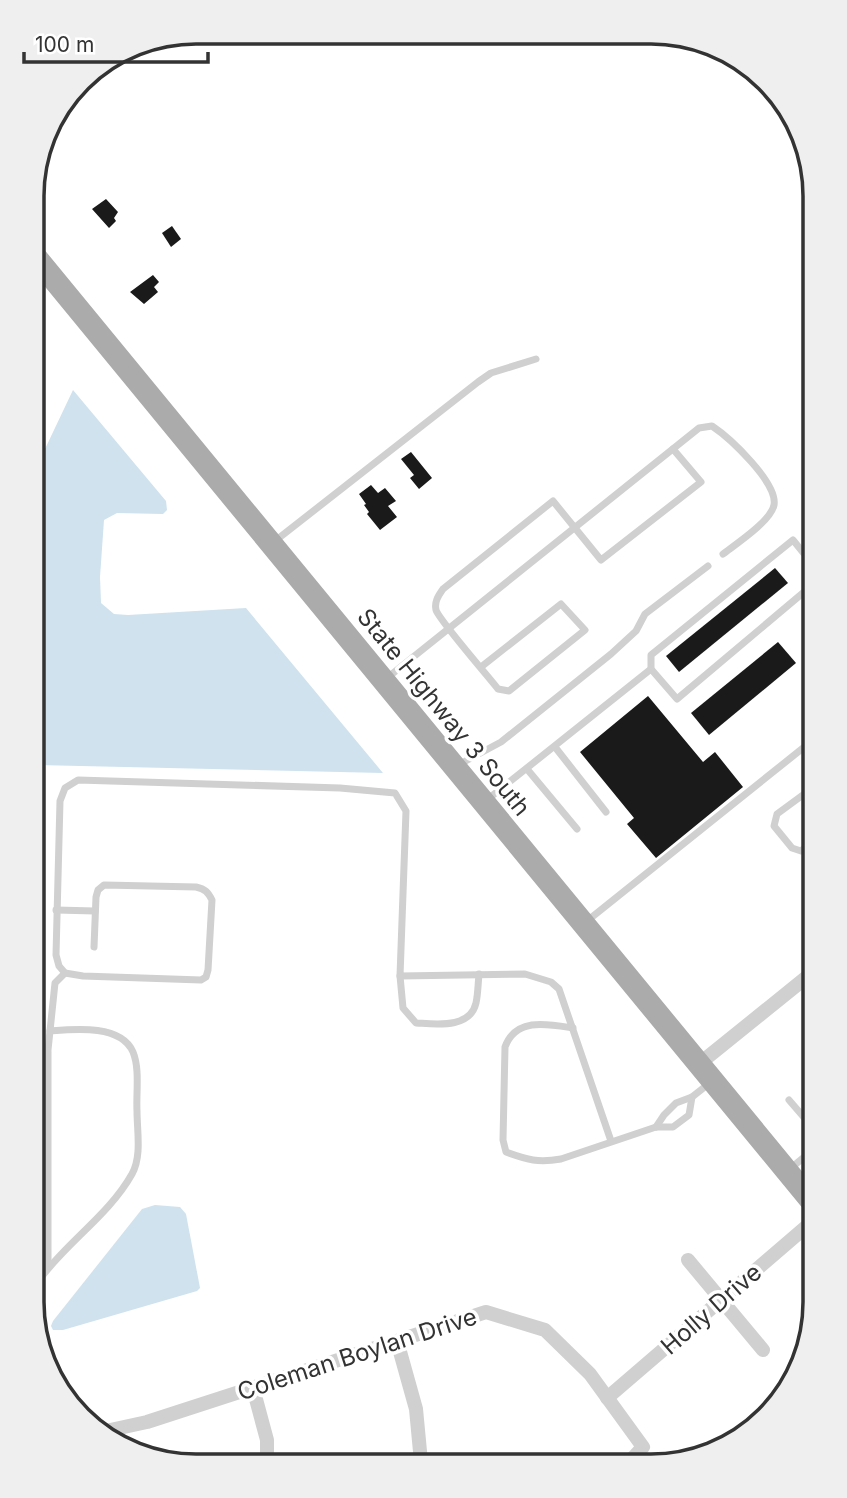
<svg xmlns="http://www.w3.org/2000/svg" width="847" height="1498" font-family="Inter,sans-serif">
<rect width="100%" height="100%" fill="#fff"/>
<g fill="#cfe2ee">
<path d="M73 390 166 501 167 510 163 514 117 513 104 520 100 577 101 603 114 614 128 615 246 608 383 773 37 765 35 470Z"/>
<path d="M155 1205 180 1207 186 1214 200 1288 197 1291 63 1330H53L51 1326 53 1321 142 1209Z"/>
</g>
<g fill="#1a1a1a">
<path d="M106 199 118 212 114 218 116 221 109 228 92 209Z"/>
<path d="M172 226 181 239 171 247 162 233Z"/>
<path d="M153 275 159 282 154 287 158 292 144 304 130 292Z"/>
<path d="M411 452 432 478 419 489 410 478 414 475 401 459Z"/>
<path d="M371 485 378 493 385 488 396 501 388 506 397 517 380 530 367 514 369 512 364 505 366 504 359 494Z"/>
<path d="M775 568 788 583 679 672 666 656Z"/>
<path d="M778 642 796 663 709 735 691 713Z"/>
<path d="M648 696 703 762 715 752 743 787 656 858 627 824 634 818 580 752Z"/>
</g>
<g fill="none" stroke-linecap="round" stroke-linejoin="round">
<g stroke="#d0d0d0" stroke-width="7">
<path d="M275 541 478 382 491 373 536 359"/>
<path d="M810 561 793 540 651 655V669L677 699 810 587"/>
<path d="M481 667 561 604 585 630 509 691 498 689C488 676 439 620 436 610 434 601 439 595 443 589L553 501 601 560 701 482 673 449"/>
<path d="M387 678 699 428 712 426C730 438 778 483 774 505 771 521 736 544 723 554"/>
<path d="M555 747 606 812"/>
<path d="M458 765 501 742 611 654 636 631 645 614 708 566"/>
<path d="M527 769 577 829"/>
<path d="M811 789 777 814 774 826 792 848 801 851 812 842"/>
<path d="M488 799 651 669"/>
<path d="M56 910 95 911"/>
<path d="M587 921 808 744 811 745"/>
<path d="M94 947 96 897 98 890 104 885 196 887C205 889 208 892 212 900L208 970 206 977 201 980 83 976 65 973 59 966 56 955 60 801 65 788 78 780 340 788 395 793 406 811 400 976 525 974 551 982 559 989 611 1141"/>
<path d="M400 976 403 1008 416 1023C436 1024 470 1029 476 1003 478 994 478 984 479 974"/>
<path d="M573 1028C548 1024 516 1017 505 1047L503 1140 506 1152C528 1160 538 1163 561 1159L656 1127H673L689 1115 692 1097"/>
<path d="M789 1100 814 1129"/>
<path d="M656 1127 664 1115 676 1103 692 1097 711 1082"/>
<path d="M791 1168 814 1149"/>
<path d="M48 1267V1050L55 983 65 973"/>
<path d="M40 1279C67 1242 109 1215 132 1174 142 1156 137 1131 137 1111 136 1093 140 1069 133 1052 121 1024 74 1029 50 1031"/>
</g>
<g stroke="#d0d0d0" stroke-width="14">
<path d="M699 1064 813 972"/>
<path d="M688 1260 763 1350"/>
<path d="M397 1341 416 1409 421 1462"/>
<path d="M253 1388 267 1440V1464"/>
<path d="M607 1398 814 1220"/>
<path d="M101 1432 147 1422 486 1312 545 1330 590 1374 643 1447 632 1459"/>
</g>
<path stroke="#ababab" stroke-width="23" d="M33 254 814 1204"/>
</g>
<g text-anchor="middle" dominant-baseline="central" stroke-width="7" stroke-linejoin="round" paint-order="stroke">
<g font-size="24" fill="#333" stroke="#fff">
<text transform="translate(444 712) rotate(51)">State Highway 3 South</text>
<text transform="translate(711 1309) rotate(-41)">Holly Drive</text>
<text transform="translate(357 1354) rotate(-18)">Coleman Boylan Drive</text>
</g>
</g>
<path d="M0 0H847V1498H0ZM196 44H651A152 152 0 0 1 803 196V1302A152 152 0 0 1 651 1454H196A152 152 0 0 1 44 1302V196A152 152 0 0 1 196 44Z" fill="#efefef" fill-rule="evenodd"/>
<path fill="none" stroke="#333" stroke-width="3.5" d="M196 44H651A152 152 0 0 1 803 196V1302A152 152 0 0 1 651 1454H196A152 152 0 0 1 44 1302V196A152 152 0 0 1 196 44Z"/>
<path d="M24 52v10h184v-10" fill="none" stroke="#333333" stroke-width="3.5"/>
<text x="35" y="52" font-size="21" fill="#333333" stroke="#ffffff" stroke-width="5" paint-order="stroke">100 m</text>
</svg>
